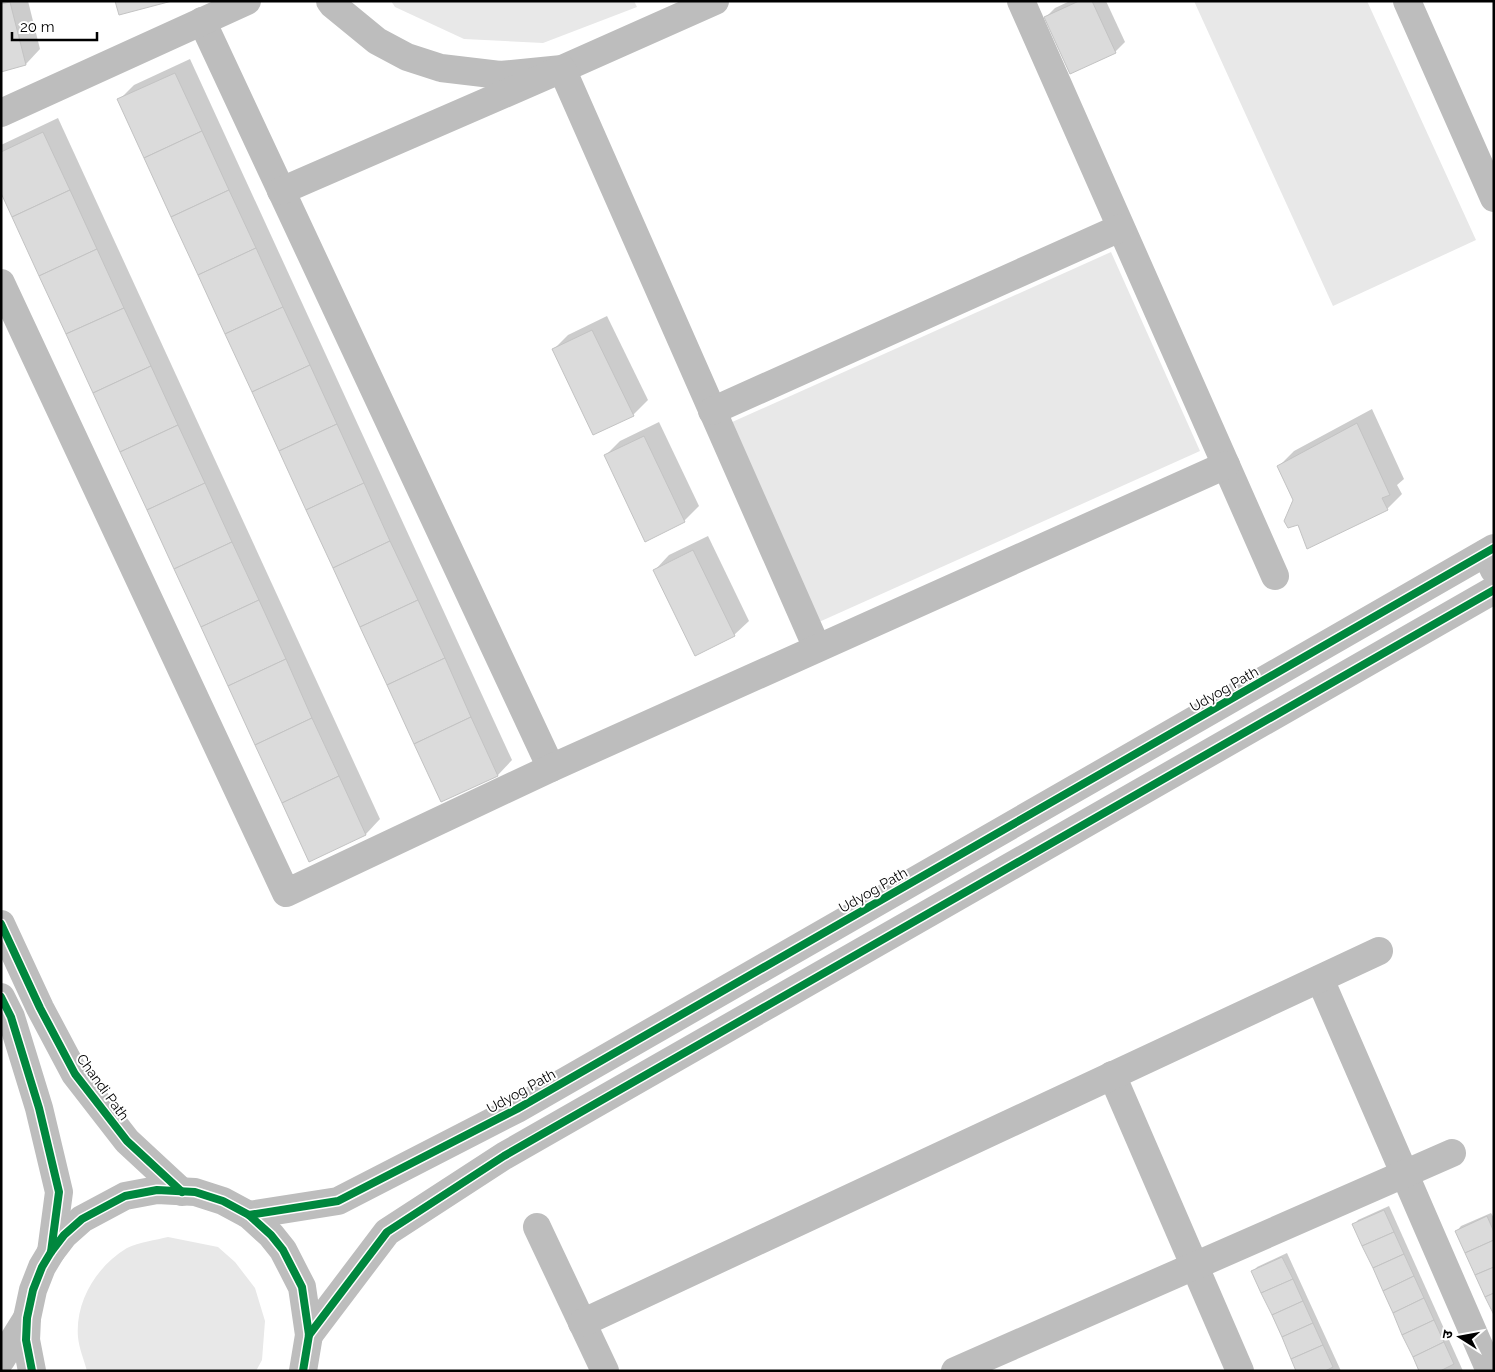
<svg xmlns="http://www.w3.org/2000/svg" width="1495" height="1372" font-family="Raleway,'Noto Sans Devanagari',sans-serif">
<rect width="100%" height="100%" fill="#fff"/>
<g fill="#e8e8e8">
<path d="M391 1H634L637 7 543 43 464 39 395 7Z"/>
<path d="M1194 1H1367L1476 240 1333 306Z"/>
<path d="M1111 252 1200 451 819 622 730 423Z"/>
<path d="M168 1237 218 1247 235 1262 255 1288 265 1321 262 1360 256 1371H87C84 1360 79 1348 78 1337 75 1301 97 1266 127 1248 139 1242 156 1240 168 1237Z"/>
</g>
<g fill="#0003">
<path d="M1 1H28L40 49 26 64 1 70Z"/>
<path d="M1070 1H1106L1125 42 1115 52 1046 17 1055 8Z"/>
<path d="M190 59 512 760 498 775 441 801 119 100 134 85Z"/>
<path d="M58 118 380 819 366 834 309 860 1 190V145Z"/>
<path d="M607 316 648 400 633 415 553 350 568 335Z"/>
<path d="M1372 409 1404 479 1397 485 1402 494 1387 509 1294 500 1279 466 1294 451Z"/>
<path d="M659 422 699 506 684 521 646 540 605 456 620 441Z"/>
<path d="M708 536 749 621 734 635 655 570 669 555Z"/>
<path d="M1389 1206 1463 1371H1420L1354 1225 1358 1220Z"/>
<path d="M1491 1213 1494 1218V1312L1457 1231 1461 1226Z"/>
<path d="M1287 1253 1341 1371H1298L1253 1272 1257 1267Z"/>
</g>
<g fill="#dbdbdb" stroke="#c3c3c3">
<path d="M115 1H172L119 15Z"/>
<path d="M1079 1H1092L1116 53 1070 74 1044 17Z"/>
<path d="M10 2 26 65 1 72V4Z"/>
<path d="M175 73 202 131 144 158 117 99Z"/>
<path d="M202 131 229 190 171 217 144 158Z"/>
<path d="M43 132 70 190 12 217 1 193V152Z"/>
<path d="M70 190 97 249 39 276 12 217Z"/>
<path d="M229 190 256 248 198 275 171 217Z"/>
<path d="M256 248 283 307 225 334 198 275Z"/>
<path d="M97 249 124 308 66 334 39 276Z"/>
<path d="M283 307 310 365 252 392 225 334Z"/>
<path d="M124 308 151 366 93 393 66 334Z"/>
<path d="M592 330 634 416 593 435 552 349Z"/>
<path d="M310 365 337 424 279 451 252 392Z"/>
<path d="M151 366 178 425 120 452 93 393Z"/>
<path d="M1357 423 1390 495 1382 498 1388 510 1307 549 1298 525 1288 528 1284 521 1293 500 1277 466Z"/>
<path d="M337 424 364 483 306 510 279 451Z"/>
<path d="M178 425 205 483 147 510 120 452Z"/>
<path d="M644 436 685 522 645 542 604 455Z"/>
<path d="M205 483 232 542 174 569 147 510Z"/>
<path d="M364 483 390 541 333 568 306 510Z"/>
<path d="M390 541 418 600 360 627 333 568Z"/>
<path d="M232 542 259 600 201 627 174 569Z"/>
<path d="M693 550 735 636 695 656 653 570Z"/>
<path d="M259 600 286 659 228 686 201 627Z"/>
<path d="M418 600 445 658 387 685 360 627Z"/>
<path d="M445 658 471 717 414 744 387 685Z"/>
<path d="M286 659 312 718 255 745 228 686Z"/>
<path d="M471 717 498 776 441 802 414 744Z"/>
<path d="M312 718 339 776 282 803 255 745Z"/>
<path d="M339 776 366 835 309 862 282 803Z"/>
<path d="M1384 1210 1394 1232 1362 1246 1352 1224Z"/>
<path d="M1487 1216 1494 1232V1240L1465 1253 1455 1231Z"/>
<path d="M1394 1232 1404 1254 1373 1268 1362 1246Z"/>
<path d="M1494 1240V1267L1475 1275 1465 1253Z"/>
<path d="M1404 1254 1414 1276 1383 1291 1373 1268Z"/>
<path d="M1282 1257 1293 1279 1261 1293 1251 1271Z"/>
<path d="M1494 1267V1293L1485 1297 1475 1275Z"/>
<path d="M1414 1276 1424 1298 1393 1313 1383 1291Z"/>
<path d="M1293 1279 1303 1301 1272 1315 1261 1293Z"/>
<path d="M1494 1293V1315L1485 1297Z"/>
<path d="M1424 1298 1434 1320 1402 1335 1393 1313Z"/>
<path d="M1303 1301 1313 1323 1282 1337 1272 1315Z"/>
<path d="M1434 1320 1444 1342 1413 1357 1402 1335Z"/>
<path d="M1313 1323 1323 1345 1291 1359 1282 1337Z"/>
<path d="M1444 1342 1454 1364 1440 1371H1419L1413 1357Z"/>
<path d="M1323 1345 1333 1367 1325 1371H1296L1291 1359Z"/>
</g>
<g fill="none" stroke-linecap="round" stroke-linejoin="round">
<g stroke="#bdbdbd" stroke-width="28">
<path d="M330 1 333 5 377 41 407 57 441 68 500 75 562 69 715 1"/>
<path d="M1021 1 1275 576"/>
<path d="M1407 1 1494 198"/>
<path d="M202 21 551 768"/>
<path d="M1 113 247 1"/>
<path d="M281 191 562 69 817 648"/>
<path d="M1 283 286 893 551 768 1226 465"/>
<path d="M712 411 1120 228"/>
<path d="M1486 553 1494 570"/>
<path d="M1320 979 1490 1371"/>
<path d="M1112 1075 1240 1371"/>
<path d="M537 1227 605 1371"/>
<path d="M582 1323 1379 951"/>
<path d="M955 1371 1452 1153"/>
</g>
<g stroke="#bdbdbd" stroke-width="28">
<path d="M1 924 40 1008 75 1074 127 1141 182 1192"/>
<path d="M1 997 11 1017 39 1108 59 1192 51 1252"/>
<path d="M249 1215 338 1201 517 1109 1494 548"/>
<path d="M309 1335 387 1232 504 1156 1494 590"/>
<path d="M1 1360 27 1318"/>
<path d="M32 1371 26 1340 27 1318 33 1290 42 1267 51 1252 64 1235 82 1219 125 1196 157 1190 195 1192 223 1201 249 1215 271 1235 283 1250 302 1287 309 1335 303 1371"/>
</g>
<defs>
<g id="cycleway">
<path d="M1 924 40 1008 75 1074 127 1141 182 1192"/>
<path d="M1 997 11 1017 39 1108 59 1192 51 1252"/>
<path d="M249 1215 338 1201 517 1109 1494 548"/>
<path d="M309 1335 387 1232 504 1156 1494 590"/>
<path d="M32 1371 26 1340 27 1318 33 1290 42 1267 51 1252 64 1235 82 1219 125 1196 157 1190 195 1192 223 1201 249 1215 271 1235 283 1250 302 1287 309 1335 303 1371"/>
</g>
</defs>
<use href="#cycleway" stroke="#fff" stroke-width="11"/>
<use href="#cycleway" stroke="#00873e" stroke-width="8"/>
</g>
<g text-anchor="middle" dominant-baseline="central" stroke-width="4" stroke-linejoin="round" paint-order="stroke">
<g font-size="14" fill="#000" stroke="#fff">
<text transform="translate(1224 689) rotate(-30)">Udyog Path</text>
<text transform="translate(873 890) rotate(-30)">Udyog Path</text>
<text transform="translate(103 1087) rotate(54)">Chandi Path</text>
<text transform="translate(521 1091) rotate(-29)">Udyog Path</text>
</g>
</g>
<rect width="1495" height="1372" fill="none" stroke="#000000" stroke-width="5"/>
<g transform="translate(1460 1337) rotate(281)" stroke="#ffffff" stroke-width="4" paint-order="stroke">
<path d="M0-4L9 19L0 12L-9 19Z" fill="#000000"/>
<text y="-8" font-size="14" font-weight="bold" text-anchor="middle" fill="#000000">उ</text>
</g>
<path d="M12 32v8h85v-8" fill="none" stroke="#000000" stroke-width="2.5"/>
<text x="20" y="32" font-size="15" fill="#000000" stroke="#ffffff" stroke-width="4" paint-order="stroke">20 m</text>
</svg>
